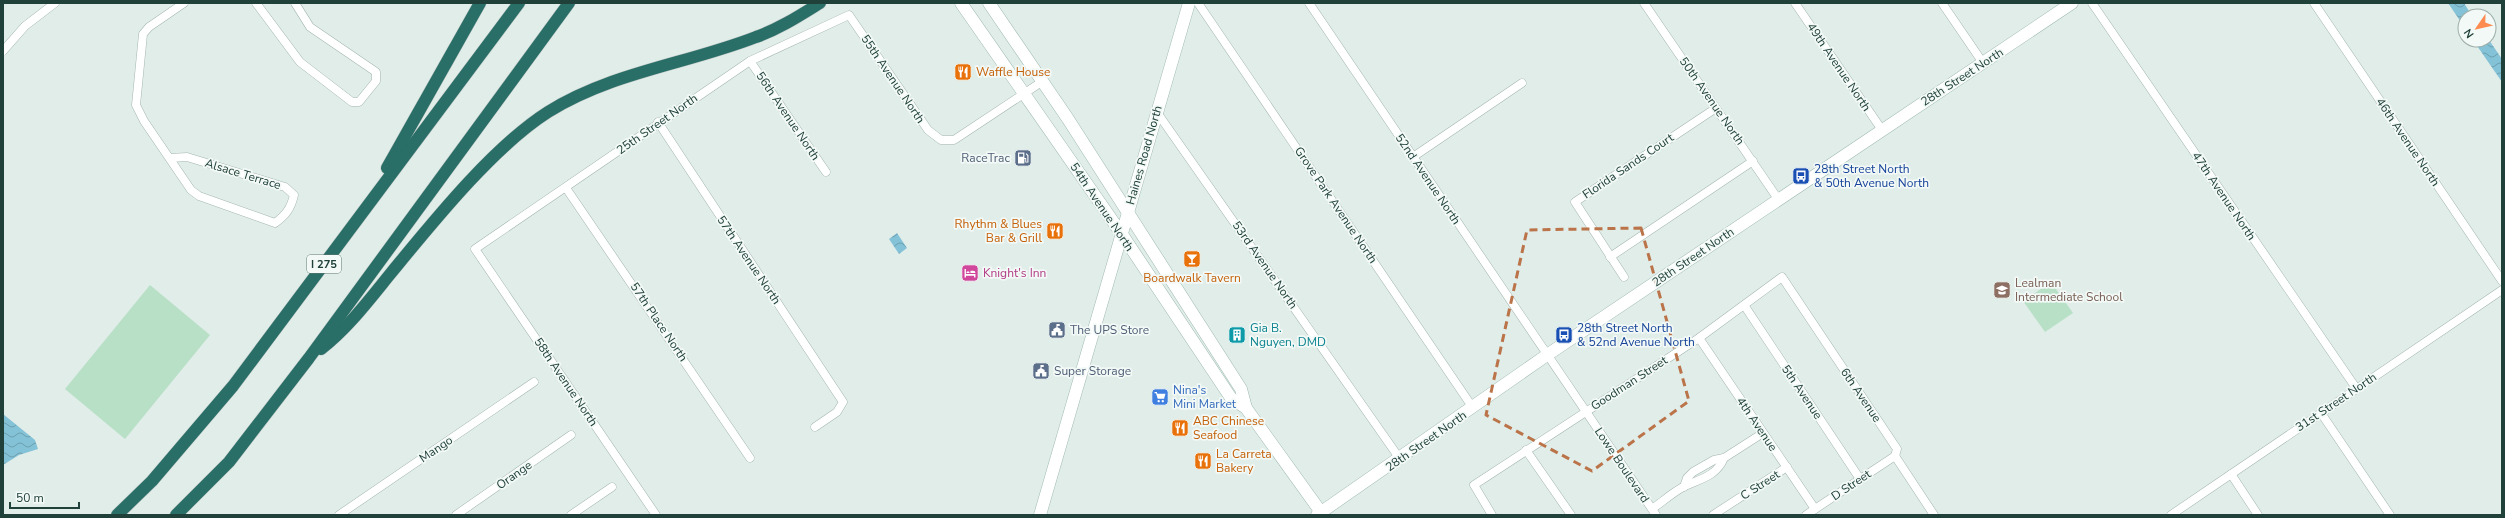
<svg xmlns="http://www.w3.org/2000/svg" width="2505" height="518" font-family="'Nunito Sans',sans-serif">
<defs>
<pattern id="water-waves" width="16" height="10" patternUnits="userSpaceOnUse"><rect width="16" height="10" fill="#84c2d7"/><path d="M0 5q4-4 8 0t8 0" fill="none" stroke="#6c9faf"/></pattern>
</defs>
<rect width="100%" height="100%" fill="#e1ede9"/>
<g fill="#b8e0c7">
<path d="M2051 282 2073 313 2045 332 2023 301Z"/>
<path d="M150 285 210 335 125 439 65 389Z"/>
</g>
<g fill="url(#water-waves)">
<path d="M2448 3H2464L2472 16H2465V28Z"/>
<path d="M2473 40H2489L2502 59V82Z"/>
<path d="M897 233 907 248 899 254 889 239Z"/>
<path d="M3 414 35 440 38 449 19 455 3 465Z"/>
</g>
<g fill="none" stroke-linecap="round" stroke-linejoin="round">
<defs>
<g id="street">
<path d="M256 3 300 62 352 102H359L376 81V72L310 27 295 3"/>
<path d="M1198 3 1473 408"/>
<path d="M1309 3 1656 515"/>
<path d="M1644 3 1778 199"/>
<path d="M1795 3 1882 130"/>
<path d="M1942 3 1983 63"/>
<path d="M2092 3 2356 388"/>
<path d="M2314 3 2502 281"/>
<path d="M3 51 25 26 55 3"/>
<path d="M750 61 826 172"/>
<path d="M1156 111 1400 459"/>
<path d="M658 122 843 402 837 412 815 427"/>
<path d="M1413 157 1522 83"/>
<path d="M170 158 187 157 285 187 294 195C291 208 286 215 275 223L199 196 191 190 144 121 136 105 143 34 149 27 184 3"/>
<path d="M566 188 750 458"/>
<path d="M1610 257 1753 161"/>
<path d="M1624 277 1575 202 1716 108"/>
<path d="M1744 305 1860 479"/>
<path d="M1699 338 1815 509"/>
<path d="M2321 413 2390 515"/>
<path d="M1526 450 1571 515"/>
<path d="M1895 456 1934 515"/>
<path d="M2231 474 2258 515"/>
<path d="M1684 487 1687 478 1693 472 1714 460 1724 458 1763 433"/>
<path d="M1652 509C1662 502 1672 493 1683 487 1699 479 1716 477 1724 458"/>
<path d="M339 515 534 382"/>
<path d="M456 515 571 435"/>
<path d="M571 515 612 487"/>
<path d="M656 515 475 249 750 61 849 15 928 130 941 140H954L1043 81"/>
<path d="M1492 515 1474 485 1699 338 1782 277 1897 449 1895 456"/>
<path d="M1713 515 1787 467"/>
<path d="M1806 515 1895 456"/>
<path d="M2171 515 2502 290"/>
</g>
<g id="secondary">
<path d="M961 3 1121 233 1231 398 1246 408 1323 515"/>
<path d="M989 3 1068 119 1241 389 1246 408"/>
<path d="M1040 515 1189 3"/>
<path d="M1317 515 1547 355 2072 3"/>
</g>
<g id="highway">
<path d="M387 168 480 3"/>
<path d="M321 349C348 328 369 300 391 273 433 222 493 147 548 112 612 72 687 64 756 37 779 29 799 16 820 3"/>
<path d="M117 515 152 481 233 386 519 3"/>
<path d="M176 515 229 462 309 358 569 3"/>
</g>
</defs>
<use href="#street" stroke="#a3b6b1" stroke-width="9"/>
<use href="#secondary" stroke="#9fbab3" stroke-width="13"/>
<use href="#highway" stroke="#c1cac8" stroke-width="13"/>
<use href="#street" stroke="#fff" stroke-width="8"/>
<use href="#secondary" stroke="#fff" stroke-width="12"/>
<use href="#highway" stroke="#296e67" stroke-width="12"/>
</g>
<path fill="none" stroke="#bb7449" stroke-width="3" stroke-dasharray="8 5" stroke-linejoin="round" d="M1641 228 1689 401 1592 471 1486 415 1527 230Z"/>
<defs>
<symbol id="restaurant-square" viewBox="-11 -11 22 22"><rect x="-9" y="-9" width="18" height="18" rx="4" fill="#e8710a" stroke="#f2f9f6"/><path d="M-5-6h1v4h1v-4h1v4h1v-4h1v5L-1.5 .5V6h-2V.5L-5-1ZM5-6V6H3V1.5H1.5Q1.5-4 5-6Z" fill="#fff"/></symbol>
<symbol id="fuel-square" viewBox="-11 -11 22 22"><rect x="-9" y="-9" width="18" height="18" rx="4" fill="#5c6f8a" stroke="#f2f9f6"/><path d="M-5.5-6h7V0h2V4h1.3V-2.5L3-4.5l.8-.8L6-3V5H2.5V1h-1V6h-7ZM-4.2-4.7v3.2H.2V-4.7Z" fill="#fff"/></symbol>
<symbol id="bus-square" viewBox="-11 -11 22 22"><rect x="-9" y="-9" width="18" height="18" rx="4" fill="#1a4fb4" stroke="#f2f9f6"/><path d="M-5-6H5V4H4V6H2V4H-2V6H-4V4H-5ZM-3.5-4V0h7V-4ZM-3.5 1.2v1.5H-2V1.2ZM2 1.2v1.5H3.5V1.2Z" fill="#fff"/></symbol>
<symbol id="bar-square" viewBox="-11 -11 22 22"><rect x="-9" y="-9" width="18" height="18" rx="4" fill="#e8710a" stroke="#f2f9f6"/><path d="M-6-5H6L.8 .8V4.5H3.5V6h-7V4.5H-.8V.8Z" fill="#fff"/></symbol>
<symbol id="hotel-square" viewBox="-11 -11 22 22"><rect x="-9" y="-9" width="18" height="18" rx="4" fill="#d1479c" stroke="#f2f9f6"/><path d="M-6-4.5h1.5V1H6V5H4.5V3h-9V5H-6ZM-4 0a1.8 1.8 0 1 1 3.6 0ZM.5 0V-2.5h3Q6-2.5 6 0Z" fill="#fff"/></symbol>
<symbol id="school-square" viewBox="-11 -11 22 22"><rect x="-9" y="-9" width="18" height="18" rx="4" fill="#8d6e63" stroke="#f2f9f6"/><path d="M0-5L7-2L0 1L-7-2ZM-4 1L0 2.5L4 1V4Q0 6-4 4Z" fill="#fff"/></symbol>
<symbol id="civic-square" viewBox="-11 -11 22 22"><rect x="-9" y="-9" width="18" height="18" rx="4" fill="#5c6f8a" stroke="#f2f9f6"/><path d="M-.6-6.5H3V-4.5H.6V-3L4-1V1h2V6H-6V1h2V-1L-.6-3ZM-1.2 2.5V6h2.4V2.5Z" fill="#fff"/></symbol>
<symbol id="building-square" viewBox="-11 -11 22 22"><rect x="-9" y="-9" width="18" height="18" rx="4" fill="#0f9aa8" stroke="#f2f9f6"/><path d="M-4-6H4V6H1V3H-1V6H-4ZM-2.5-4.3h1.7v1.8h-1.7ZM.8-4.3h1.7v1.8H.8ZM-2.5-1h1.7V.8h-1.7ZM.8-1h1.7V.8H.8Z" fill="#fff"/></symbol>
<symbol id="supermarket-square" viewBox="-11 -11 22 22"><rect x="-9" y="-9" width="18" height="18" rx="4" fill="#3f7fe0" stroke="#f2f9f6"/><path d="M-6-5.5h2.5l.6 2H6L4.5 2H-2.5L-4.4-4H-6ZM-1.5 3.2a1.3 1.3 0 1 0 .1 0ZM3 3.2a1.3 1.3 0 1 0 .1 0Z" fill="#fff"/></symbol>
</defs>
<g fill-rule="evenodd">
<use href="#restaurant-square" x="953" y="62" width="20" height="20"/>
<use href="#fuel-square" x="1013" y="148" width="20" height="20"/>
<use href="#bus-square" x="1791" y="166" width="20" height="20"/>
<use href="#restaurant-square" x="1045" y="221" width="20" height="20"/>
<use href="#bar-square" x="1182" y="249" width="20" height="20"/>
<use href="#hotel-square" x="960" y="263" width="20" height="20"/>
<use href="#school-square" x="1992" y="280" width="20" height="20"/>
<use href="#civic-square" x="1047" y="320" width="20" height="20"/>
<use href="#building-square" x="1227" y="325" width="20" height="20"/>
<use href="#bus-square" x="1554" y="325" width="20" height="20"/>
<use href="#civic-square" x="1031" y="361" width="20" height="20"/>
<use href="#supermarket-square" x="1150" y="387" width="20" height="20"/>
<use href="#restaurant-square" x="1170" y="418" width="20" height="20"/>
<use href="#restaurant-square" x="1193" y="451" width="20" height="20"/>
</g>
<g text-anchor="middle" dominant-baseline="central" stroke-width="3.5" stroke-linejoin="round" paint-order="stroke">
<rect fill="#f2f9f6" stroke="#5f7872" stroke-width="1" x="307" y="255" width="34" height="18" rx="3"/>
<g font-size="11" font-weight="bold" fill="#20403a">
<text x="324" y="264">I 275</text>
</g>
<g font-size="12" fill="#20403a" stroke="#f2f9f6">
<text transform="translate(1839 67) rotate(56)">49th Avenue North</text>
<text transform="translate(1962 77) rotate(-33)">28th Street North</text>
<text transform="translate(893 79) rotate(56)">55th Avenue North</text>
<text transform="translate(1712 101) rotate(55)">50th Avenue North</text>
<text transform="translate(788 116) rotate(56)">56th Avenue North</text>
<text transform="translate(657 124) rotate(-35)">25th Street North</text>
<text transform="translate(2408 142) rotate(56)">46th Avenue North</text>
<text transform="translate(1144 155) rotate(-74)">Haines Road North</text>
<text transform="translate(1628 166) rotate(-34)">Florida Sands Court</text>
<text transform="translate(243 174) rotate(17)">Alsace Terrace</text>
<text transform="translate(1428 179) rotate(56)">52nd Avenue North</text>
<text transform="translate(2224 196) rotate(56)">47th Avenue North</text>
<text transform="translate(1336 205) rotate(56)">Grove Park Avenue North</text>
<text transform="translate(1102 207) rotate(56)">54th Avenue North</text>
<text transform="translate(1693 257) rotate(-34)">28th Street North</text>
<text transform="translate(749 260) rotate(56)">57th Avenue North</text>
<text transform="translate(1265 265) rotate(55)">53rd Avenue North</text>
<text transform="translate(659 322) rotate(56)">57th Place North</text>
<text transform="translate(566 382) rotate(56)">58th Avenue North</text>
<text transform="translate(1629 383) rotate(-33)">Goodman Street</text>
<text transform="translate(1802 392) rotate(56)">5th Avenue</text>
<text transform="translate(1861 395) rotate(56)">6th Avenue</text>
<text transform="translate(2336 402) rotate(-34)">31st Street North</text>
<text transform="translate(1757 424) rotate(56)">4th Avenue</text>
<text transform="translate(1426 441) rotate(-35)">28th Street North</text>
<text transform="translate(436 449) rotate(-34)">Mango</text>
<text transform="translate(1622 465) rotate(56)">Lowe Boulevard</text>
<text transform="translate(514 475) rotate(-35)">Orange</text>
<text transform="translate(1760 485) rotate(-33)">C Street</text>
<text transform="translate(1851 485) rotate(-34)">D Street</text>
</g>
<g font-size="12" fill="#c56008" stroke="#f2f9f6" text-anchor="start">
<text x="976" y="72">Waffle House</text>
<text x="1042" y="224" text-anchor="end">Rhythm &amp; Blues<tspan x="1042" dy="14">Bar &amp; Grill</tspan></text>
<text x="1192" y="278" text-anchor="middle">Boardwalk Tavern</text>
<text x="1193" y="421">ABC Chinese<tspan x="1193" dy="14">Seafood</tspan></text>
<text x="1216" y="454">La Carreta<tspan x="1216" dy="14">Bakery</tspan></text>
</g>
<g font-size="12" fill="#4e5e75" stroke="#f2f9f6" text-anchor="start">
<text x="1010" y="158" text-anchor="end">RaceTrac</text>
<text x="1070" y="330">The UPS Store</text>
<text x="1054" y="371">Super Storage</text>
</g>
<g font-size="12" fill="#164399" stroke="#f2f9f6" text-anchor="start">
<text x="1814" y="169">28th Street North<tspan x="1814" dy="14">&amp; 50th Avenue North</tspan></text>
<text x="1577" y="328">28th Street North<tspan x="1577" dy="14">&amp; 52nd Avenue North</tspan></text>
</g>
<g font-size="12" fill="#b23c85" stroke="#f2f9f6" text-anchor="start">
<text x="983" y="273">Knight's Inn</text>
</g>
<g font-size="12" fill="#785e54" stroke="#f2f9f6" text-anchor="start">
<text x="2015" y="283">Lealman<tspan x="2015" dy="14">Intermediate School</tspan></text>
</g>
<g font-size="12" fill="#0d838f" stroke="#f2f9f6" text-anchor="start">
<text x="1250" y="328">Gia B.<tspan x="1250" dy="14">Nguyen, DMD</tspan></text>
</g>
<g font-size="12" fill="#366cbe" stroke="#f2f9f6" text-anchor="start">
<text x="1173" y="390">Nina's<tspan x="1173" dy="14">Mini Market</tspan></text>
</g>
</g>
<rect width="2505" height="518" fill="none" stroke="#20403a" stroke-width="8"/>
<g transform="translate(2477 28) rotate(236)"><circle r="19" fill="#f2f9f6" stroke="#9eafab"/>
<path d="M0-3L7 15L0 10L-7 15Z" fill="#fe8b4f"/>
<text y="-6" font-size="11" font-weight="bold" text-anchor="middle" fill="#20403a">N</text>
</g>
<path d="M10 502v6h69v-6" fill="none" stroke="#20403a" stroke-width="2"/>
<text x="16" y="502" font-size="12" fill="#20403a" stroke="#f2f9f6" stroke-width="3" paint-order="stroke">50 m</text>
</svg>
